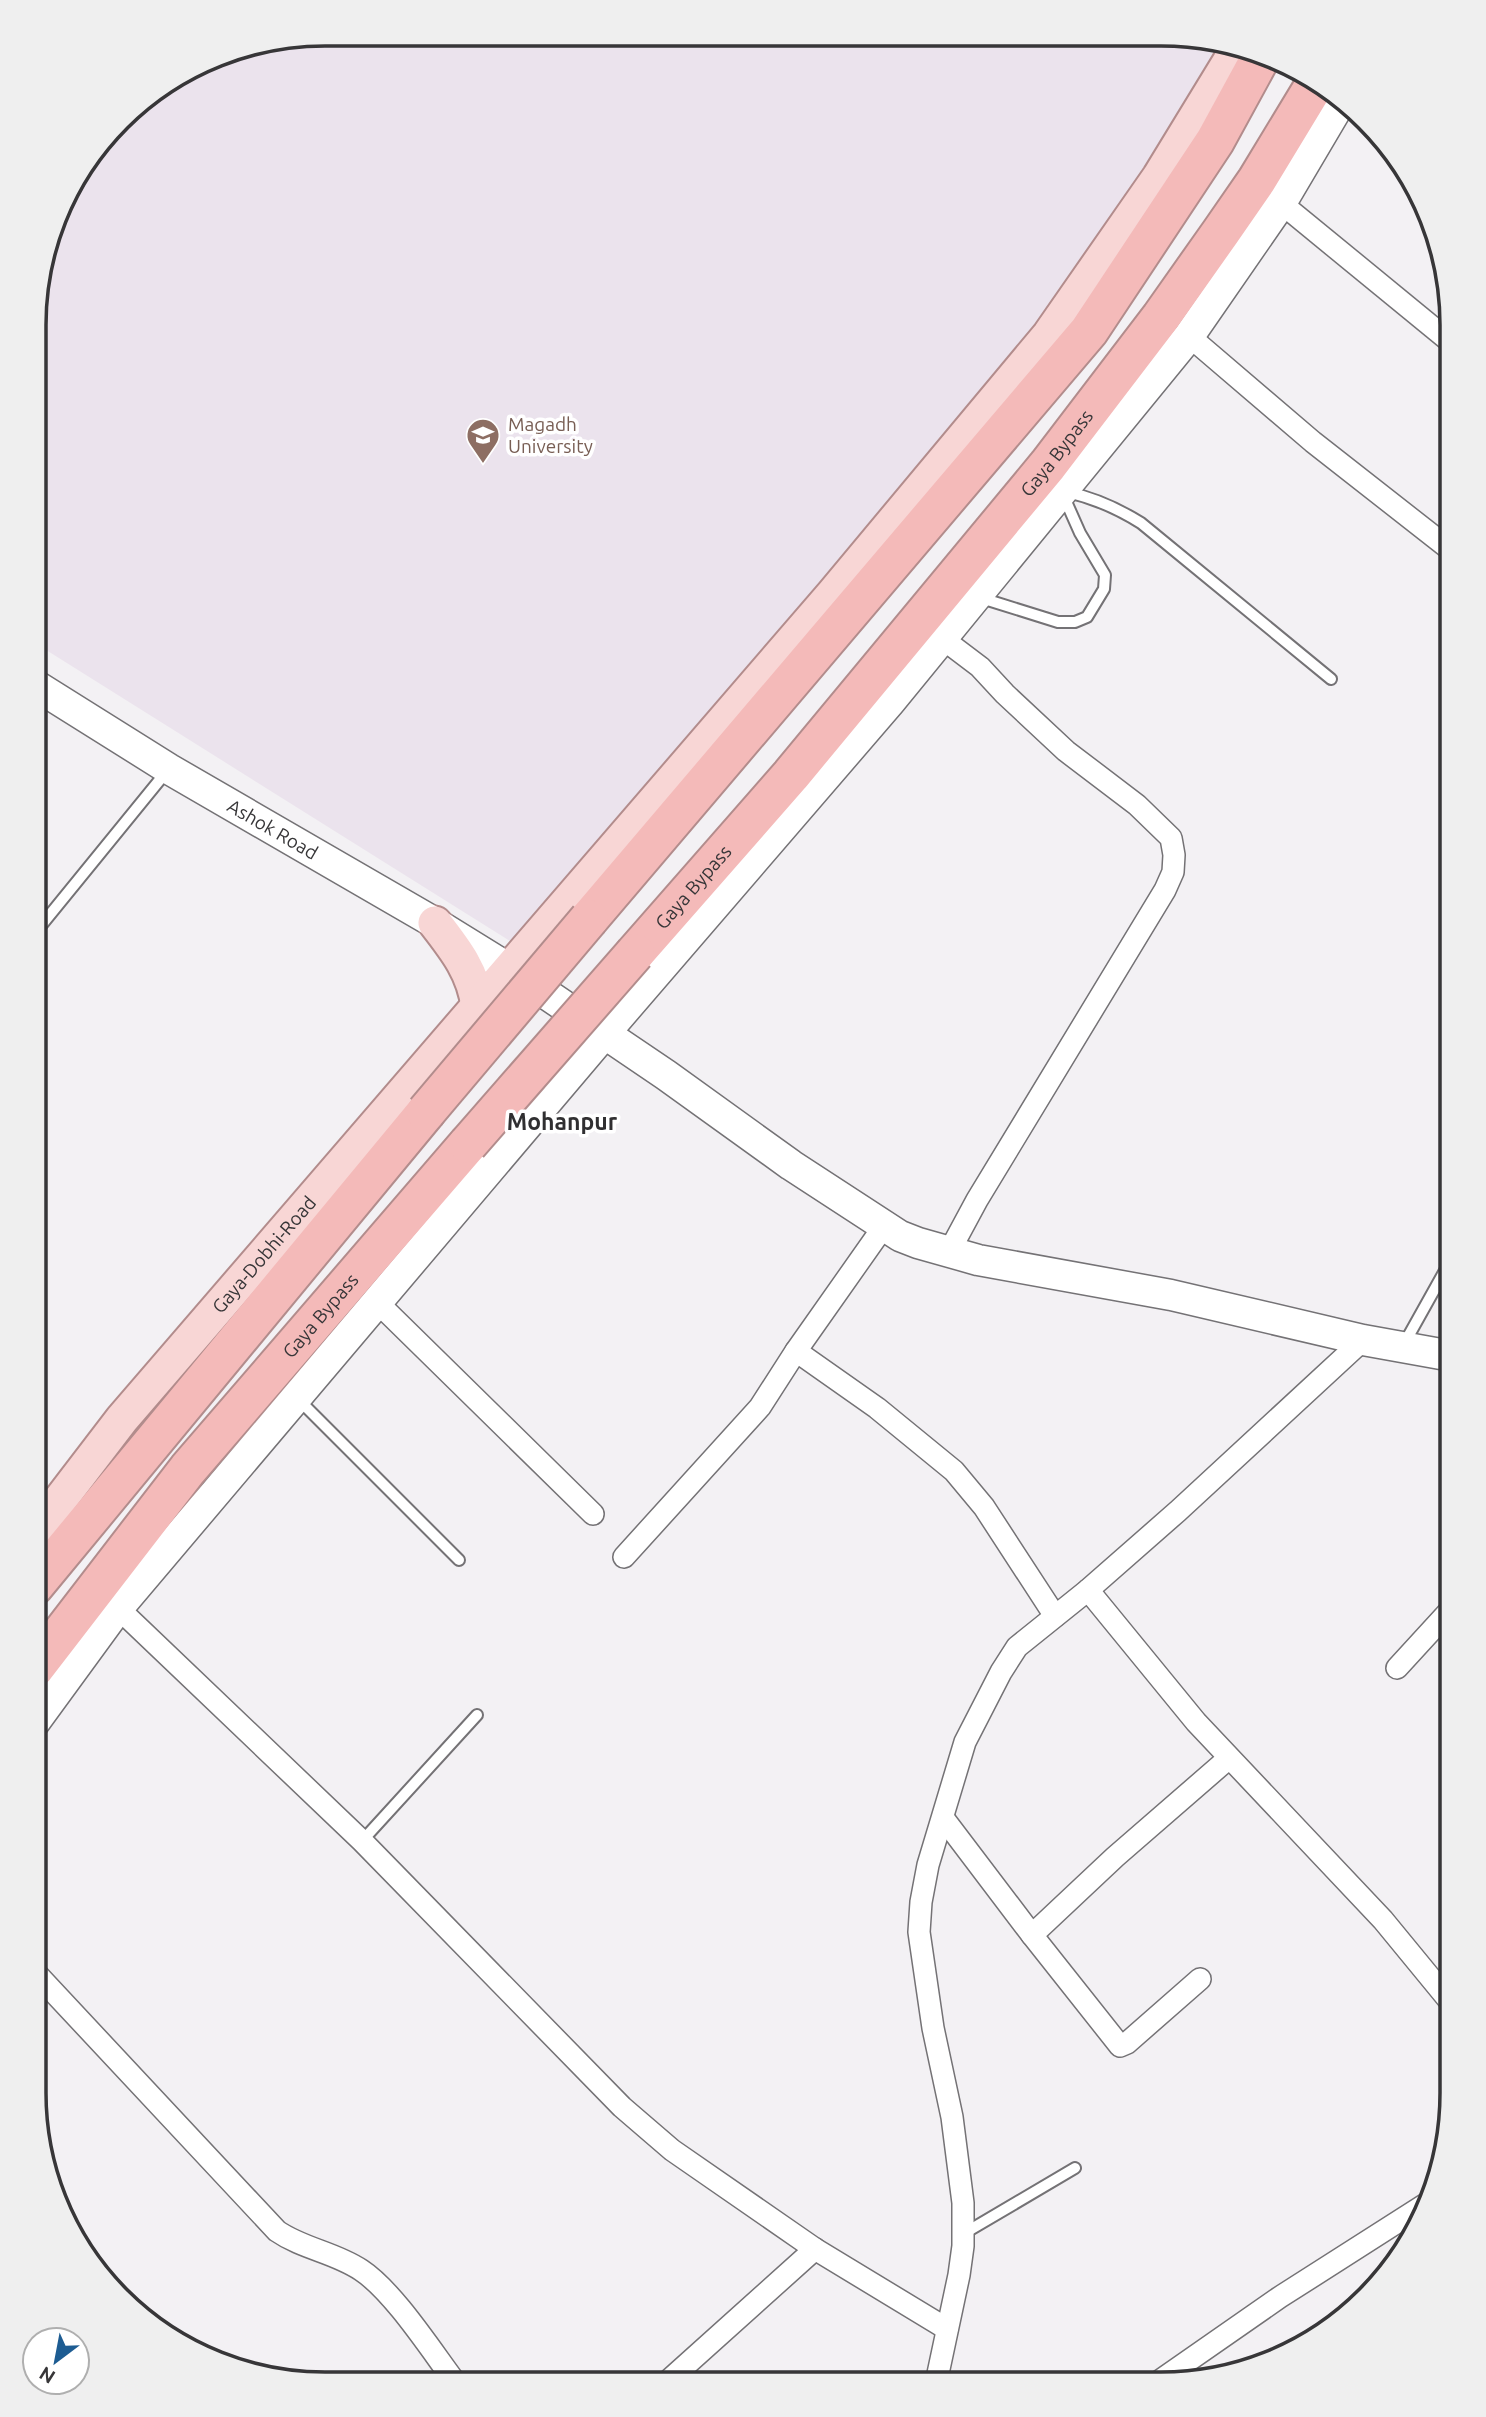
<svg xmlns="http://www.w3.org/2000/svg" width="1486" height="2417" font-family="Ubuntu,sans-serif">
<rect width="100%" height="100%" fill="#f3f1f4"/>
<path fill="#ebe3ed" d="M325 33 1200 36 1221 42 1145 206 529 953 35 643 36 287 63 195 132 106 213 55Z"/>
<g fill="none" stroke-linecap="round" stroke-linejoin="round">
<defs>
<g id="lane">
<path d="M1067 492C1095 498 1117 508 1141 523L1331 679"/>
<path d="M978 597 1058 622H1075L1087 617 1104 589 1105 575 1080 533 1064 497"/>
<path d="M35 933 167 771"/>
<path d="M1404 1344 1452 1258"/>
<path d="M298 1399 459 1560"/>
<path d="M362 1841 477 1715"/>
<path d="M963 2234 1075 2168"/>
</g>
<g id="street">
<path d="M1281 203 1453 344"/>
<path d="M1189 336 1313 442 1447 547"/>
<path d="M943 639 980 667 1005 694 1066 751 1137 805 1171 838 1174 855 1173 872 1165 890 977 1200 949 1252"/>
<path d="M377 1302 593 1514"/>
<path d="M796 1351 877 1408 954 1471 984 1507 1055 1616"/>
<path d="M624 1557 760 1407 796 1351 884 1226"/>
<path d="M1088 1590 1196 1722 1383 1920 1452 2004"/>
<path d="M118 1608 362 1841 622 2107 672 2150 815 2249 947 2329"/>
<path d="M1397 1668 1452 1608"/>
<path d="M944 1819 1032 1935 1120 2046 1127 2043 1200 1979"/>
<path d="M1032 1935 1115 1857 1229 1758"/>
<path d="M33 1970 277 2231C303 2249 334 2252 361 2270 393 2291 431 2350 455 2382"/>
<path d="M667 2382 815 2249"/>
<path d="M936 2383 959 2275 963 2246V2203L952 2117 933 2028 919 1932 921 1902 928 1865 965 1742 1001 1672 1017 1647 1088 1590 1178 1511 1363 1340"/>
<path d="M1155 2384 1280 2297 1432 2200"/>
</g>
<g id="secondary">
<path id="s1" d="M35 685 169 769 435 923 511 970 666 1075 791 1165 900 1236 918 1243 978 1260 1171 1295 1363 1340 1452 1356"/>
<path d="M34 1723 118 1608 604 1034 889 703 1189 336 1281 203 1343 98"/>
</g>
<g id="primary">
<path d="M435 923C456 950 474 973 478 1007"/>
<path id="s2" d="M34 1534 122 1419 833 594 1049 335 1159 177 1239 46"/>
</g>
<g id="highway">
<path d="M589 919 1089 331 1215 141 1263 53"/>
<path id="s3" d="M635 953 791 775 1048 465 1161 317 1221 232 1257 180 1317 81"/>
<path d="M34 1586 426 1112"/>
<path id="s4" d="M34 1669 188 1469 468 1144"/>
</g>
</defs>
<use href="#lane" stroke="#747275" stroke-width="14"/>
<use href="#street" stroke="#747275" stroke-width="24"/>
<use href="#secondary" stroke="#747275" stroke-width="33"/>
<use href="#primary" stroke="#b28c8c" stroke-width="37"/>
<use href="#highway" stroke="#b28c8c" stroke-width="42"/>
<use href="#lane" stroke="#fff" stroke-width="10"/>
<use href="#street" stroke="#fff" stroke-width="21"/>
<use href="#secondary" stroke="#fff" stroke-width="30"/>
<use href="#primary" stroke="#f8d6d5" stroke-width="33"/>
<use href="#highway" stroke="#f4bab9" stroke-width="38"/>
<defs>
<g id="highway-bridge">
<path d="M426 1112 589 919"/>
<path d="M468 1144 635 953"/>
</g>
</defs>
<use href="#highway-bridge" stroke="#b28c8c" stroke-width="42" stroke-linecap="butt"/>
<use href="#highway-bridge" stroke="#f4bab9" stroke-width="38"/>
</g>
<defs>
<symbol id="university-pin" viewBox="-11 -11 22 30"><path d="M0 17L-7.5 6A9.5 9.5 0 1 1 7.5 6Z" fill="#8d6e63" stroke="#fff"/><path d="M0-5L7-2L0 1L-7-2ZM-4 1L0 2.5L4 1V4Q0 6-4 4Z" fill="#fff"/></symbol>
</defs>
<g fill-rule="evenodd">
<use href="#university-pin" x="464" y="416" width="38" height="52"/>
</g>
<g text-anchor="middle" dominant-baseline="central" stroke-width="7" stroke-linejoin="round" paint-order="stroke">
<g font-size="19" fill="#785e54" stroke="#fff" text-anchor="start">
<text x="508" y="424">Magadh<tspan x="508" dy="22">University</tspan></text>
</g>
<g font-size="19" fill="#373638" stroke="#fff">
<text stroke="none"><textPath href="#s3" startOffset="654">Gaya Bypass</textPath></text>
<text stroke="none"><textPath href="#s1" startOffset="278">Ashok Road</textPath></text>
<text stroke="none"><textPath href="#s3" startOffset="88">Gaya Bypass</textPath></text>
<text stroke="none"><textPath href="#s2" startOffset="362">Gaya-Dobhi-Road</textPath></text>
<text stroke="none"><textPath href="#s4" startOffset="455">Gaya Bypass</textPath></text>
</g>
<g font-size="23" font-weight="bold" fill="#302f31" stroke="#fff">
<text x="562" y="1121">Mohanpur</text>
</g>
</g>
<path d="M0 0H1486V2417H0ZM325 46H1161A279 279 0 0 1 1440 325V2093A279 279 0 0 1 1161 2372H325A279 279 0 0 1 46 2093V325A279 279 0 0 1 325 46Z" fill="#efefef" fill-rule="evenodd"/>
<path fill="none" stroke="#373638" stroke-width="3.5" d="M325 46H1161A279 279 0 0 1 1440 325V2093A279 279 0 0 1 1161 2372H325A279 279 0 0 1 46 2093V325A279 279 0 0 1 325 46Z"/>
<g transform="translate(56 2361) rotate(212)"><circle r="33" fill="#ffffff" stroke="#afafaf" stroke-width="2"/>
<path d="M0-5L12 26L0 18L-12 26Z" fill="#1d5c92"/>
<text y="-10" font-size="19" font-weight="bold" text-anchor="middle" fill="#373638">N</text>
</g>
</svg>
